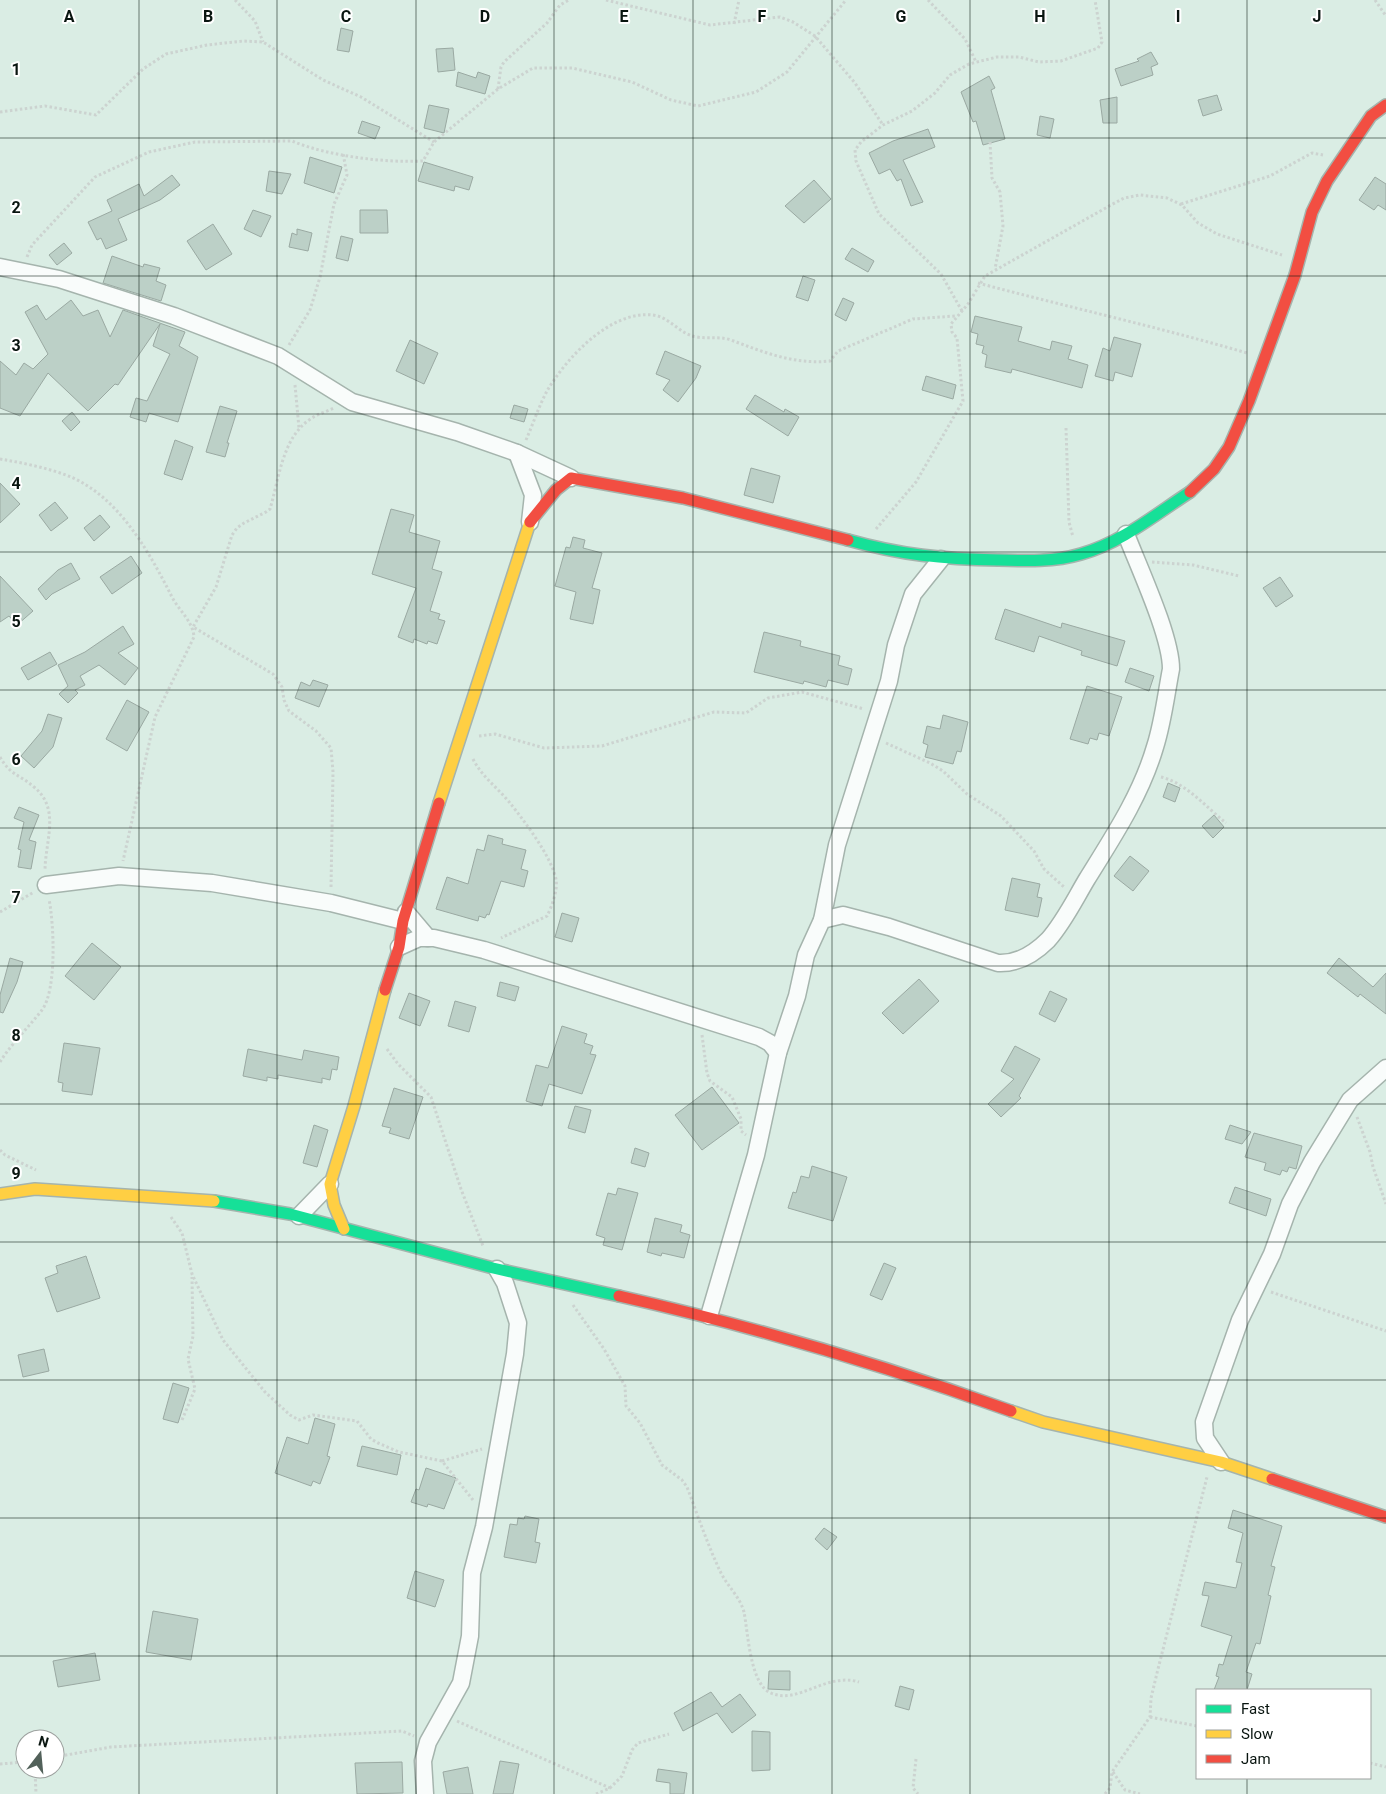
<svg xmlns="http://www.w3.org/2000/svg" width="1386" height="1794" font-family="Roboto,sans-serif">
<rect width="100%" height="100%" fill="#daede4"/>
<g fill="#bcd0c7" stroke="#9aa9a2">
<path d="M341 28 353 31 349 52 337 50Z"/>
<path d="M453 48 455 70 438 72 436 49Z"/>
<path d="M1151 52 1158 64 1151 67 1153 75 1121 86 1115 69 1139 61 1137 59Z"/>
<path d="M458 72 476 78 478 72 490 76 485 94 456 86Z"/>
<path d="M989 76 995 88 991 90 1005 139 983 145 976 121 973 122 961 92Z"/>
<path d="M1217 95 1222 110 1203 116 1198 100Z"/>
<path d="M1117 97V123H1103L1100 100Z"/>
<path d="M429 105 449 109 444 133 424 128Z"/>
<path d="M1040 116 1054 119 1050 138 1037 135Z"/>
<path d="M362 121 380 127 375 139 358 133Z"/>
<path d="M928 129 935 147 903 160 923 202 911 206 901 179 897 181 890 169 879 174 869 153 893 141Z"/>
<path d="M310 157 342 167 334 193 304 183Z"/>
<path d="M424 162 473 177 469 190 455 186 454 191 418 181Z"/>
<path d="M269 171 291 174 282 194 266 191Z"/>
<path d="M172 175 180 185 160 200 118 219 127 240 106 249 101 238 97 240 88 222 112 211 107 200 139 184 144 196Z"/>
<path d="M1375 177 1386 184V210L1378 205 1374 210 1359 200Z"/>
<path d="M814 180 831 199 804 223 785 206Z"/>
<path d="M253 210 271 216 261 237 244 229Z"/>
<path d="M360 210H387L388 233H360Z"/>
<path d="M213 224 232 254 206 270 187 241Z"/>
<path d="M297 229 312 233 308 251 289 247 292 233 297 235Z"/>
<path d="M341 236 353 239 348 261 336 258Z"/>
<path d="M64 243 72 253 57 265 49 255Z"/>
<path d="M852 248 874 261 868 272 845 259Z"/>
<path d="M112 256 143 267 144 264 160 268 156 281 166 285 161 301 103 283Z"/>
<path d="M803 276 815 280 808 301 796 297Z"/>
<path d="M843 298 854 303 846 321 835 315Z"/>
<path d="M71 300 83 316 98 310 110 337 123 310 185 332 179 346 198 357 178 422 149 413 146 422 130 417 136 398 147 401 170 354 153 346 160 324 118 385 115 384 88 411 48 373 20 416 0 408V361L16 375 24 363 33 369 48 354 25 312 37 305 46 320Z"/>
<path d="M975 316 1022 327 1018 341 1050 350 1052 341 1072 346 1068 359 1088 365 1082 388 1012 369 1011 373 985 367 987 355 982 353 984 346 976 344 978 334 971 332Z"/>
<path d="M1114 337 1141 344 1132 377 1115 372 1113 381 1095 376 1103 348 1110 351Z"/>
<path d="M410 340 438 353 424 384 396 371Z"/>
<path d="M665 351 701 366 696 378 678 402 663 390 670 380 656 374Z"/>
<path d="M926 376 956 385 953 399 922 390Z"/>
<path d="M755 395 784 412 785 409 799 417 788 436 746 409Z"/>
<path d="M514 405 528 409 524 422 510 418Z"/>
<path d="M220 406 237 411 227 443H229L225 457 206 452Z"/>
<path d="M72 412 80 422 71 431 62 421Z"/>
<path d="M175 440 193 447 182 480 164 474Z"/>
<path d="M751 468 780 476 773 503 744 495Z"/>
<path d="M0 483 20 504 0 523Z"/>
<path d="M55 502 68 518 51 531 39 515Z"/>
<path d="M391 509 414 515 409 532 440 541 432 569 442 572 430 611 440 614 438 619 445 621 437 644 428 641 427 644 414 639 413 643 398 637 416 588 372 574Z"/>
<path d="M100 515 110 527 94 541 84 528Z"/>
<path d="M573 537 585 540 583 548 602 553 592 588 600 590 593 624 570 619 576 592 555 586 566 547 570 548Z"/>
<path d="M131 556 142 573 112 594 100 577Z"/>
<path d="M71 563 80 579 52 594 46 600 38 589 58 570Z"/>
<path d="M0 576 33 611 17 625 9 616 0 622Z"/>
<path d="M1280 577 1293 596 1276 607 1263 588Z"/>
<path d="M1005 609 1061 628 1062 623 1125 641 1117 666 1081 655 1082 651 1039 636 1034 652 995 639Z"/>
<path d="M123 626 134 644 118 653 138 668 125 685 99 665 80 676 85 685 75 690 78 693 68 703 59 694 68 686 58 665 85 652Z"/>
<path d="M764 632 801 641 800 646 840 656 838 665 852 669 848 685 828 680 826 687 804 681 803 684 754 672Z"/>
<path d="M50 652 57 664 28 680 21 668Z"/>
<path d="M1130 668 1154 676 1149 691 1125 682Z"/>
<path d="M313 680 328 685 319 707 295 698 301 682 310 686Z"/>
<path d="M1087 686 1122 697 1109 736 1099 733 1097 740 1090 738 1088 744 1070 739Z"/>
<path d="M127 700 149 712 127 751 106 739Z"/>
<path d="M48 714 62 718 53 747 34 768 21 756 42 731Z"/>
<path d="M943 715 968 722 961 752 957 751 953 764 925 757 928 745 923 743 927 726 940 729Z"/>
<path d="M1168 783 1180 788 1175 802 1163 797Z"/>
<path d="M19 807 39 815 29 840 36 842 31 869 18 867 21 850 18 849 24 822 14 818Z"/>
<path d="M1214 815 1224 827 1213 838 1202 826Z"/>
<path d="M488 835 503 839 502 844 526 850 521 869 528 871 524 887 501 881 489 915 487 914 485 918 479 916 478 921 436 909 447 877 468 884 477 849 484 851Z"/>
<path d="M1130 856 1149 871 1133 891 1114 876Z"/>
<path d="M1012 878 1040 884 1037 897 1042 898 1038 917 1005 910Z"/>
<path d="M562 913 579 918 572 942 555 937Z"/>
<path d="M92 943 121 967 94 1000 65 976Z"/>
<path d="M10 958 23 962 17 982 3 1013 0 1012V995Z"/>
<path d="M1339 958 1373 987 1386 973V1014L1360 994 1358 997 1327 973Z"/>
<path d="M919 979 939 1001 903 1034 882 1013Z"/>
<path d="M500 982 519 987 515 1001 497 996Z"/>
<path d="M1050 991 1067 999 1055 1022 1039 1014Z"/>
<path d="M409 993 430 1001 420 1026 399 1018Z"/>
<path d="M455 1001 476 1007 469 1032 448 1026Z"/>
<path d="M562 1026 587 1034 584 1043 593 1046 590 1054 596 1055 582 1094 549 1084 542 1106 526 1101 536 1065 548 1068Z"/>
<path d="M64 1043 100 1048 92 1095 62 1091 63 1083 58 1082Z"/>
<path d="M1015 1046 1040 1059 1019 1096 1021 1098 1001 1117 988 1104 1014 1079 1001 1071Z"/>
<path d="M248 1049 302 1060 304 1050 339 1057 337 1070 332 1069 330 1080 322 1078V1083L278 1075V1079L267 1077V1081L243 1076Z"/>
<path d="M712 1087 739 1123 702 1150 675 1115Z"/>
<path d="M394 1088 423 1097 409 1139 389 1133 391 1128 382 1126Z"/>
<path d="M575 1106 591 1110 585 1133 568 1128Z"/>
<path d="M314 1125 328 1130 317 1167 303 1163Z"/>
<path d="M1230 1125 1251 1132 1242 1144 1225 1139Z"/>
<path d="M1254 1133 1302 1146 1296 1169 1289 1167 1287 1172 1282 1170 1280 1175 1264 1170 1266 1163 1245 1157Z"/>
<path d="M635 1148 649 1153 645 1167 631 1163Z"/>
<path d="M812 1166 847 1177 833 1221 788 1208 793 1192 796 1193 801 1176 809 1178Z"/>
<path d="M1235 1187 1271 1199 1266 1216 1229 1203Z"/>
<path d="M618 1188 638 1193 622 1250 603 1245 605 1238 596 1235 608 1193 616 1195Z"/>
<path d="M655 1218 682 1225 680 1232 690 1235 684 1258 662 1253 661 1256 647 1252Z"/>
<path d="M86 1256 100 1298 57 1312 45 1278 58 1273 56 1266Z"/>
<path d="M884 1263 896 1268 882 1300 870 1295Z"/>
<path d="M44 1349 49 1371 23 1377 18 1355Z"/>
<path d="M173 1383 189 1388 178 1423 163 1419Z"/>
<path d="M315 1418 335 1424 327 1456 330 1457 320 1484 313 1481 311 1486 275 1473 287 1437 308 1444Z"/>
<path d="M362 1446 401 1455 397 1475 357 1466Z"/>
<path d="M426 1468 456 1478 444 1509 428 1504 427 1507 411 1502 416 1489 419 1490Z"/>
<path d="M1233 1510 1282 1526 1271 1566 1275 1567 1268 1595 1271 1596 1260 1644 1256 1643 1246 1672 1252 1674 1247 1690H1214L1219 1677 1216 1676 1219 1664 1223 1665 1232 1636 1201 1626 1209 1596 1202 1595 1205 1582 1236 1588 1242 1563 1236 1562 1243 1533 1228 1528Z"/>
<path d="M525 1516 539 1519 535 1542 540 1543 536 1563 504 1557 510 1524 517 1525 518 1518 524 1519Z"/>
<path d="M824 1528 837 1537 827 1550 815 1539Z"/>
<path d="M415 1571 444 1580 435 1607 407 1598Z"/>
<path d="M153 1611 198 1619 191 1660 146 1652Z"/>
<path d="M95 1653 100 1680 58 1687 53 1661Z"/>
<path d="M769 1671H790V1690L768 1689Z"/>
<path d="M900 1686 914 1690 909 1710 895 1706Z"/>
<path d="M711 1692 722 1707 740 1694 756 1715 732 1733 717 1713 683 1731 674 1713Z"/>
<path d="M752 1731 770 1732V1770L752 1771Z"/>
<path d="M500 1761 519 1764 513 1794H493Z"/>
<path d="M402 1762 403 1793 357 1794 355 1763Z"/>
<path d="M468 1767 473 1794H447L443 1772Z"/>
<path d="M658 1769 687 1773 684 1794H670V1783L656 1781Z"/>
</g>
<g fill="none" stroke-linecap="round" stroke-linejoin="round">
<defs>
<g id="street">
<path d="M0 267 59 279 174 316 278 356 352 402 457 432 517 453 571 478"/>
<path d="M517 453 533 495 530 522"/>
<path d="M46 885 119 876 212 883 331 903 403 921"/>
<path d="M406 912 428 938"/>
<path d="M822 920 837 845 889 681 896 645 913 594 941 559"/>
<path d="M399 947 419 938H434L484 950 759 1037 770 1043 778 1053"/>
<path d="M299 1216 330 1184"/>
<path d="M709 1316 756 1155 778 1053 797 996 806 955 822 920 843 915 889 927 998 963C1018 964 1034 954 1048 940 1064 922 1075 899 1087 879 1113 837 1141 795 1155 747 1163 722 1166 695 1171 669 1171 636 1139 568 1126 534"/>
<path d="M1221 1462 1205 1438 1204 1422 1240 1320 1272 1254 1290 1204 1312 1162 1350 1100 1386 1068"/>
<path d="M425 1794 423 1761 428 1742 461 1683 470 1636 472 1573 484 1527 515 1354 518 1323 505 1283 497 1269"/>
</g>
<g id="fast">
<path d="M848 540C901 555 943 559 998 560 1027 561 1054 562 1081 554 1121 543 1156 514 1190 492"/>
<path d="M214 1201 290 1214 493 1268 619 1296"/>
</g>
<g id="slow">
<path d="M439 803 530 522"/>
<path d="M0 1194 35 1189 214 1201"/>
<path d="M344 1229 334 1205 330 1184 354 1106 385 990"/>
<path d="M1011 1411 1043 1422 1221 1462 1272 1479"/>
</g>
<g id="jam">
<path d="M1190 492 1214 469 1229 447 1249 401 1295 275 1312 212 1327 181 1371 116 1386 105"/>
<path d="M530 522 556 490 571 478 683 498 848 540"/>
<path d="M385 990 399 947 403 921 439 803"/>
<path d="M619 1296C752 1326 883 1365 1011 1411"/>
<path d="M1272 1479 1386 1517"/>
</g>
</defs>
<use href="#street" stroke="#a5b4ad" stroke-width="19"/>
<use href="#fast" stroke="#a5b4ad" stroke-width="14"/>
<use href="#slow" stroke="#a5b4ad" stroke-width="14"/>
<use href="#jam" stroke="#a5b4ad" stroke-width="14"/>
<g stroke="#ccd3d0" stroke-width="3" stroke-dasharray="2.5 2.5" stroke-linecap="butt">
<path d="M235 0 255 21 263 42"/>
<path d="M606 0 710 25 780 17 793 22 815 36 855 83 883 125"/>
<path d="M928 0 965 39 976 62"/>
<path d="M1375 0 1386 16"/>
<path d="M734 24 739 0"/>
<path d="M498 89 501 67 504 62 547 23 560 5 569 0"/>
<path d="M0 112 45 106 96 115 143 69 166 54 207 45 243 41 263 42 323 80 361 97 434 142"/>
<path d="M990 142 992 178 1000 192 1003 226 995 269"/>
<path d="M1181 204 1270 176 1312 153 1323 155"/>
<path d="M27 257 32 245 95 177 149 152 195 142 292 141C328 156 384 163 423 161L434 142 498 89 533 68H572L632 82 671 100 698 106 756 92 787 72 846 0"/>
<path d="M978 283C1068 307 1158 327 1247 353"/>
<path d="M962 311 941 274 879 214 856 161 855 150 861 142 883 125 912 111 935 93 950 75 969 64 997 57H1019L1039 62 1061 61 1098 48 1102 42 1095 0"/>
<path d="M289 345 310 310 320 277 334 204 347 175 343 153"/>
<path d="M295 385 299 428"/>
<path d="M1066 428 1069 522 1073 537"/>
<path d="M526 440C533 424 539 406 547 391 567 357 611 310 653 315 670 317 680 335 697 337 709 339 719 336 731 340 763 352 795 365 830 361L838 351 913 319 955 316"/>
<path d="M0 459C23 463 49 468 71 477 119 498 148 550 171 595 178 610 193 621 194 637L155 717 123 861"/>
<path d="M876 529 916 482 963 401 957 338 952 332 951 324 968 304 985 276 1111 205 1124 198 1140 195 1167 198 1182 205 1198 223 1217 234 1282 255"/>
<path d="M1152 562 1193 565 1239 576"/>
<path d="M479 736 495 734 544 748 602 746 714 712 746 713 768 698 802 692 864 709"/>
<path d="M886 743 930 763 943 771 967 794 1001 816 1034 851 1044 869 1064 887"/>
<path d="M0 757C11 776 19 774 34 787 61 809 45 841 45 871"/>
<path d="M473 759C482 777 498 788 510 803 525 822 551 856 556 879 558 890 552 906 547 916L501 938"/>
<path d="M1161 777C1186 783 1206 807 1226 823"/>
<path d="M331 887 333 772 331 748 316 731 289 711 284 700 282 687 273 674 193 627 216 587 232 535 237 528 244 523 266 512 270 509C279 479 282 439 309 420 317 414 326 412 334 408"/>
<path d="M0 912 34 892"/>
<path d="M702 1035 707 1073 710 1081 732 1097 741 1119V1131L746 1135"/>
<path d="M387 1049 398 1064 431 1097 461 1189 483 1246"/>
<path d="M0 1062C12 1043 28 1028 42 1010 57 990 54 924 49 899"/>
<path d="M1357 1117 1370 1152 1373 1167 1386 1204"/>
<path d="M0 1150 5 1155 36 1170"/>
<path d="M171 1217 182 1233 192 1274 223 1340 265 1392 290 1415 299 1420 313 1415 357 1421 371 1439 378 1443 399 1452 442 1461 473 1500"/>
<path d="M1271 1292 1386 1331"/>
<path d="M573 1305 604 1349 625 1386 626 1406 640 1423 662 1465 682 1480 687 1487C698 1516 708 1546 721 1573 728 1587 740 1597 744 1612 748 1632 750 1685 771 1693 798 1705 826 1672 859 1682"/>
<path d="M182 1420 195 1389 188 1359 193 1336 192 1277"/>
<path d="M442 1461 482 1449"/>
<path d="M1150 1717 1197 1726"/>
<path d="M457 1721 610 1788"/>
<path d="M55 1757 111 1747 402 1731 414 1736"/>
<path d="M916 1759 913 1788 918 1794"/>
<path d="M1370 1763 1386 1767"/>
<path d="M0 1764 25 1762"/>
<path d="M35 1769 36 1794"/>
<path d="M1113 1772 1125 1790 1140 1794"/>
<path d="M596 1794 610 1788 622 1776 632 1750 638 1743 669 1734"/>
<path d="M1105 1794 1110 1788 1112 1772 1150 1717 1151 1698 1158 1669 1207 1477"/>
</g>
<use href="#street" stroke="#f9fcfb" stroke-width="16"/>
<use href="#fast" stroke="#16e098" stroke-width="11"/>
<use href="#slow" stroke="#ffcf43" stroke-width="11"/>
<use href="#jam" stroke="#f24e42" stroke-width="11"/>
</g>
<path fill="none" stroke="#091510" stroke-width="1" stroke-opacity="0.55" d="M139 0V1794M277 0V1794M416 0V1794M554 0V1794M693 0V1794M832 0V1794M970 0V1794M1109 0V1794M1247 0V1690M0 138H1386M0 276H1386M0 414H1386M0 552H1386M0 690H1386M0 828H1386M0 966H1386M0 1104H1386M0 1242H1386M0 1380H1386M0 1518H1386M0 1656H1386M1247 1778V1794"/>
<g font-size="16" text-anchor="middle" font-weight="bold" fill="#091510" stroke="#fff" stroke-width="4" stroke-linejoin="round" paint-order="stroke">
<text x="69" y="22">A</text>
<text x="208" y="22">B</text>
<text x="346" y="22">C</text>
<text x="485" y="22">D</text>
<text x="624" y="22">E</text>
<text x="762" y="22">F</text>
<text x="901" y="22">G</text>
<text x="1040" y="22">H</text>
<text x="1178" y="22">I</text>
<text x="1317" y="22">J</text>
<text x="16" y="75">1</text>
<text x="16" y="213">2</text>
<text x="16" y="351">3</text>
<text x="16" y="489">4</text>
<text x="16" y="627">5</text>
<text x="16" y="765">6</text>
<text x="16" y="903">7</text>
<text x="16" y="1041">8</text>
<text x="16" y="1179">9</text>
</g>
<rect x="1196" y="1689" width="175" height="90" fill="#ffffff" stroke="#9da19f"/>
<rect x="1206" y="1705" width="25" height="8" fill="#16e098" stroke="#9da19f"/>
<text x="1241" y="1714" font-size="15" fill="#091510">Fast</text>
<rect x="1206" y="1730" width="25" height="8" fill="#ffcf43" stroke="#9da19f"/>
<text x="1241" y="1739" font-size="15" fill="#091510">Slow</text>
<rect x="1206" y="1755" width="25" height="8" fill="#f24e42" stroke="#9da19f"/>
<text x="1241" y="1764" font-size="15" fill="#091510">Jam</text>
<g transform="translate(40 1754) rotate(16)"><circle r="24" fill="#ffffff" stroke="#9da19f"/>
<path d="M0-4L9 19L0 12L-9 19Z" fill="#52615a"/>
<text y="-8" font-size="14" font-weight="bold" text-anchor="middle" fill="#091510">N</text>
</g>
</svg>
